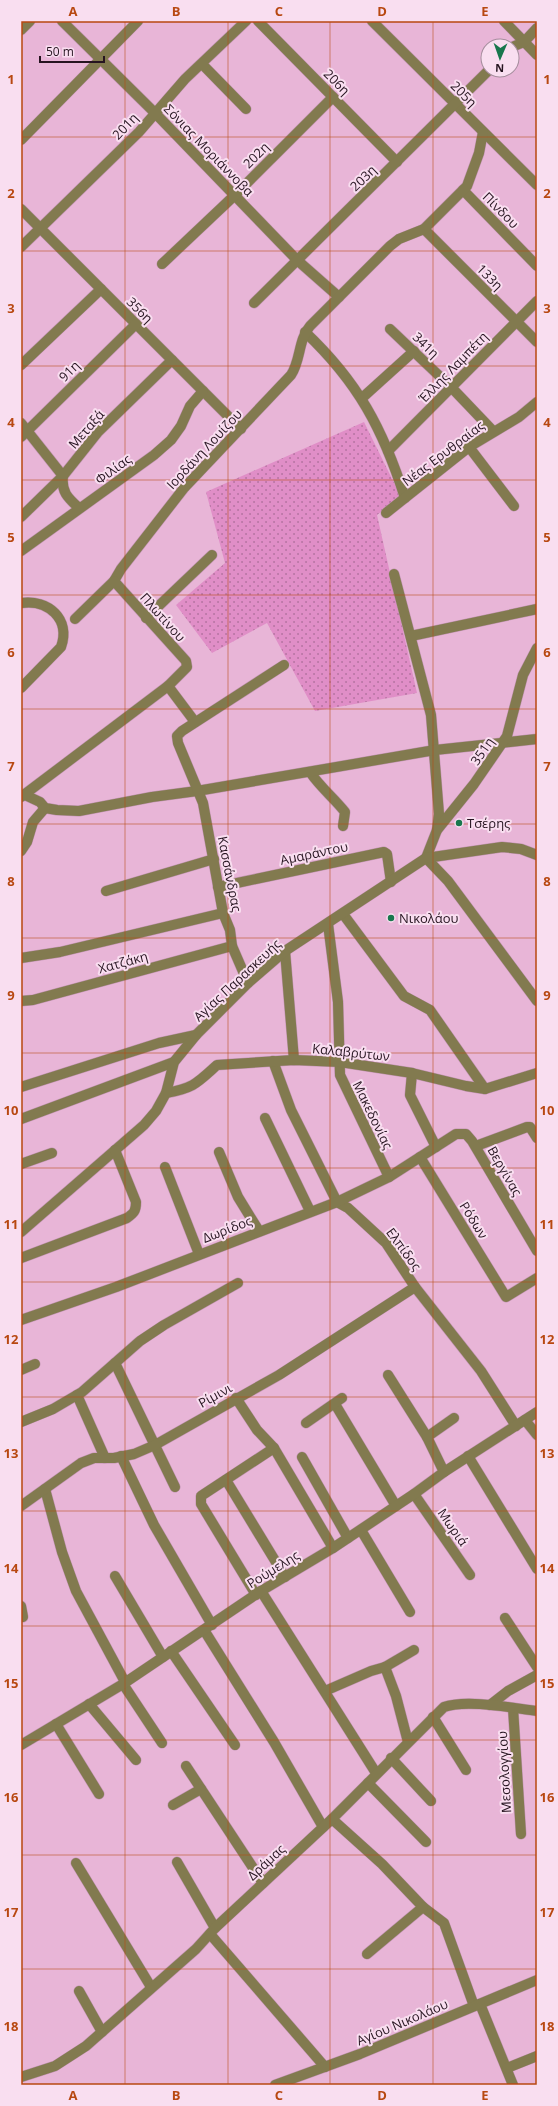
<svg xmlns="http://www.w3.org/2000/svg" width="558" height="2106" font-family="'Open Sans',sans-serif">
<defs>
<pattern id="grass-dots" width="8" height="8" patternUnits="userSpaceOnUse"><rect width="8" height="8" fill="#e08ec7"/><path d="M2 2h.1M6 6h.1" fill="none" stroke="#b573a1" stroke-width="1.8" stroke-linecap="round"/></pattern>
</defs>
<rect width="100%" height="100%" fill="#e8b5d7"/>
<path fill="url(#grass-dots)" d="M364 422 401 497 377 515 417 693 315 711 267 623 212 653 176 605 225 563 206 492Z"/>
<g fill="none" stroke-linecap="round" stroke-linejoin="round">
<defs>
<g id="minor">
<path d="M62 21 154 112 297 260 339 297"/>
<path d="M258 21 397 162"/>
<path d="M372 21 537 185"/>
<path d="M504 21 537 55"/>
<path d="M21 30 30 21"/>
<path d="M512 47 524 42 537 28"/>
<path d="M202 64 246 109"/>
<path d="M21 140 138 21"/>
<path d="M463 190 537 266"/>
<path d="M21 209 241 429"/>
<path d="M424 229 537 342"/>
<path d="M21 247 139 132 185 79 246 21"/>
<path d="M162 264 235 195 333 97"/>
<path d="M254 303 489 70"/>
<path d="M390 329 452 388 493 431"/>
<path d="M305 332C358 382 383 429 405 498"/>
<path d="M21 365 101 289"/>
<path d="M362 398 414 351"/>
<path d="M21 423 63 476C61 492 68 498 79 508"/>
<path d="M21 437 136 324"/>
<path d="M469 447 514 506"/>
<path d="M388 451 537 301"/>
<path d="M386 513 469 447 519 417 537 402"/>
<path d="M21 517 63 476 98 432 172 360"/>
<path d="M21 551 154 455 171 440 181 426 190 406 203 391"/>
<path d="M394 574 431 715 439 814 437 830"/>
<path d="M21 603C48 599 71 619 61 647L21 688"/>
<path d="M146 618 212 555"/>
<path d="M75 619 114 581 121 569 184 488 291 375C301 360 298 340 310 326L390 246 399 239 424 229 467 186 479 153 483 132"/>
<path d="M411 636 537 609"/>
<path d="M168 686 195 722"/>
<path d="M310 772C320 787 334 798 345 812L343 826"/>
<path d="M25 795 40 802 45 808 57 810 79 811 152 797 197 791 435 750 537 739"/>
<path d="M21 797 168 686 187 667 186 661 114 581"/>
<path d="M21 851 27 842 33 822 45 808"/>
<path d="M426 858 437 830 474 784 507 736 523 675 537 648"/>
<path d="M426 858 448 881 537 1001"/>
<path d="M218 887 384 852 387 854 391 882"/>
<path d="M106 891 214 859"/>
<path d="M343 914 404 996 430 1010 485 1089"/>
<path d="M328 924 338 1002 340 1075 389 1177"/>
<path d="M285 951 294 1060"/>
<path d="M21 958 60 952 223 913"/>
<path d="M248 983 232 946 230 930 223 913 203 803 178 743 177 736 182 731 284 665"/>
<path d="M21 1001 33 1000 232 946"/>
<path d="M273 1061 291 1110 337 1202 348 1208 386 1243 415 1287 481 1371 516 1426"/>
<path d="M412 1073 410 1095 436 1147"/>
<path d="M21 1087 159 1043 196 1035"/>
<path d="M166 1093C194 1088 197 1083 217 1065L294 1060 340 1062 412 1073 466 1086 485 1089 537 1073"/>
<path d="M265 1118 310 1211"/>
<path d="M21 1119 174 1062"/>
<path d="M476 1146 527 1127H530L537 1138"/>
<path d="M219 1152 238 1197 259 1231"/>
<path d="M420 1157 506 1297 537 1278"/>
<path d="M21 1164 52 1153"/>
<path d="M165 1167 199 1254"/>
<path d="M21 1232 144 1125 156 1111 166 1093 174 1062 196 1035 248 983 285 951 426 858 502 847 521 849 537 855"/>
<path d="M21 1258 127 1218C134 1213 136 1211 136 1202L115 1150"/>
<path d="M21 1320 116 1287 337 1202 389 1177 456 1134H466L472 1141 537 1251"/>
<path d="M115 1363 175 1487"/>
<path d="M21 1370 35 1364"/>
<path d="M388 1375 427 1437 444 1472"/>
<path d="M77 1395 105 1458"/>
<path d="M236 1398 257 1430 274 1448 333 1548"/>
<path d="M335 1404 396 1506"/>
<path d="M525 1420 537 1435"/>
<path d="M21 1422 53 1409 82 1392 140 1341 164 1325 238 1283"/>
<path d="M306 1423 342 1398"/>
<path d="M427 1437 454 1418"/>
<path d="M121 1456 154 1525 212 1625"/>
<path d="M468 1456 537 1569"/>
<path d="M302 1457 348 1538"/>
<path d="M226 1480 285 1577"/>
<path d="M45 1489 62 1552 76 1591 125 1682"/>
<path d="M414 1494 470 1575"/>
<path d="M21 1506 81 1463 94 1458H114L134 1454 155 1445 279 1375 415 1287"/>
<path d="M361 1530 410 1612"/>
<path d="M115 1576 163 1657"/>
<path d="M261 1591 376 1773"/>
<path d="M256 1595 201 1504V1496L274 1448"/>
<path d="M21 1606 23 1617"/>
<path d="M505 1618 537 1667"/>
<path d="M204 1630 274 1742 323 1827"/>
<path d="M171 1651 235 1745"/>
<path d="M385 1667 396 1696 408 1742"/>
<path d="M123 1684 162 1743"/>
<path d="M325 1691 371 1671 385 1667 414 1650"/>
<path d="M89 1704 136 1760"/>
<path d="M490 1705 508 1691 537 1675"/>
<path d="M513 1708 521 1834"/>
<path d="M433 1717 466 1770"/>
<path d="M56 1724 99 1794"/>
<path d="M21 1745 123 1684 261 1591 333 1548 414 1494 444 1472 537 1412"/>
<path d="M391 1758 431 1801"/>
<path d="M186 1766 263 1883"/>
<path d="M368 1783 426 1842"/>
<path d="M173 1805 201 1789"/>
<path d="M332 1819 382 1864 423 1907 444 1923 474 2006"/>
<path d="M177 1862 215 1928"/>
<path d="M76 1863 151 1987"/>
<path d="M210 1934 325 2067"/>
<path d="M367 1954 423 1907"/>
<path d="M79 1991 102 2032"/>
<path d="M480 2004 513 2085"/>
<path d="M507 2068 537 2056"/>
<path d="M21 2077 55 2066 86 2046 196 1949 215 1928 332 1819 444 1707C467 1699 512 1708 537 1711"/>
<path d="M275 2085 360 2054 537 1980"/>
</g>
</defs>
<use href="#minor" stroke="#c195b2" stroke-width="11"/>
<use href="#minor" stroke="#827a4f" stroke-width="10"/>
</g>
<path fill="none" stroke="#b84811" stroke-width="1" stroke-opacity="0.55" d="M125 21V2085M228 21V2085M330 21V2085M433 21V2085M21 137H537M21 251H537M21 366H537M21 480H537M21 595H537M21 709H537M21 824H537M21 938H537M21 1053H537M21 1168H537M21 1282H537M21 1397H537M21 1511H537M21 1626H537M21 1740H537M21 1855H537M21 1969H537"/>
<g fill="#18774d" stroke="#f9def0" stroke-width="1.5">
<circle cx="459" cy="823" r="4"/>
<circle cx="391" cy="918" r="4"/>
</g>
<g text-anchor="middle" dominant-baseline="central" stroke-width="4" stroke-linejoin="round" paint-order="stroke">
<g font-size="13" fill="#261420" stroke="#f9def0">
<text transform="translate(337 82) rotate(45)">206η</text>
<text transform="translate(464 94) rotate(45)">205η</text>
<text transform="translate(125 126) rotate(-47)">201η</text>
<text transform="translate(209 150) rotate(46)">Σόνιας Μοριάννοβα</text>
<text transform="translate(256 155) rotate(-45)">202η</text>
<text transform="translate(363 178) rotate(-44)">203η</text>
<text transform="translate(501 210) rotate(45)">Πίνδου</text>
<text transform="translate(490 277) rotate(45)">133η</text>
<text transform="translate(140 310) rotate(45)">356η</text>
<text transform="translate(426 345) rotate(44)">341η</text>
<text transform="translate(453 367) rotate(-46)">Έλλης Λαμπέτη</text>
<text transform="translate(69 371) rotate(-45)">91η</text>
<text transform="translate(86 429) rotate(-49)">Μεταξά</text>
<text transform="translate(204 449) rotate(-47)">Ιορδάνη Λουίζου</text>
<text transform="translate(443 453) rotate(-37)">Νέας Ερυθραίας</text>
<text transform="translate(113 469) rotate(-36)">Φιλίας</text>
<text transform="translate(163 617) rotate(48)">Πλωτίνου</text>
<text transform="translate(482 751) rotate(-55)">351η</text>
<text transform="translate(314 853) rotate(-12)">Αμαράντου</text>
<text transform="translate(230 874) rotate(79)">Κασσάνδρας</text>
<text transform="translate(123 962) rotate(-15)">Χατζάκη</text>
<text transform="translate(237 980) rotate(-43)">Αγίας Παρασκευής</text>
<text transform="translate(351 1052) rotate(6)">Καλαβρύτων</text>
<text transform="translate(373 1115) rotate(64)">Μακεδονίας</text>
<text transform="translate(505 1171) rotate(60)">Βεργίνας</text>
<text transform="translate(474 1220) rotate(58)">Ρόδων</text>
<text transform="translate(227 1229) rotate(-21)">Δωρίδος</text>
<text transform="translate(404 1249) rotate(54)">Ελπίδος</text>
<text transform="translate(215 1395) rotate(-29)">Ρίμινι</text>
<text transform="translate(453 1527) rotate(55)">Μωριά</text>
<text transform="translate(273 1569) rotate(-32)">Ρούμελης</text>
<text transform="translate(504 1772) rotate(-93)">Μεσολογγίου</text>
<text transform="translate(266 1862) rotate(-43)">Δράμας</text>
<text transform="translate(402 2022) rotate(-23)">Αγίου Νικολάου</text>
</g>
<g font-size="13" fill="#261420" stroke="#f9def0" text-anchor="start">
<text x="467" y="823">Τσέρης</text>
<text x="399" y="918">Νικολάου</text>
</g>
</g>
<rect width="558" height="2106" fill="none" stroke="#f9def0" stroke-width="44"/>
<g transform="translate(500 58) rotate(182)"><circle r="19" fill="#f9def0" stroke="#a58d9d"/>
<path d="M0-3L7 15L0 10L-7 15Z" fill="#18774d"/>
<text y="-6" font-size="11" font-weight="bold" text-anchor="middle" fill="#261420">N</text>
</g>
<path d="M40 56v6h64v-6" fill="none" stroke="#261420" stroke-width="2"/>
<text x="46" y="56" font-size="12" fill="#261420" stroke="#f9def0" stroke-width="3" paint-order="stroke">50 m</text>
<rect x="22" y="22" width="514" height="2062" fill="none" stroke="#b84811" stroke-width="1.5"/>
<g font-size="13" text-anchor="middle" font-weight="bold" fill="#b84811">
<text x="73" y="16">A</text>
<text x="176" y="16">B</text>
<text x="279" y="16">C</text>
<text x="382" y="16">D</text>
<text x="485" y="16">E</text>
<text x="11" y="84">1</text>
<text x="547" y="84">1</text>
<text x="11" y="198">2</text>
<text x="547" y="198">2</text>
<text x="11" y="313">3</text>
<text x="547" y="313">3</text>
<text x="11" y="427">4</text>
<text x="547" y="427">4</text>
<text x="11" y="542">5</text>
<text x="547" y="542">5</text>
<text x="11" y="657">6</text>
<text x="547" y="657">6</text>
<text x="11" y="771">7</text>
<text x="547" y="771">7</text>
<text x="11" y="886">8</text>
<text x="547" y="886">8</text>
<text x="11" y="1000">9</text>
<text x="547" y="1000">9</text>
<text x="11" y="1115">10</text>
<text x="547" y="1115">10</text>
<text x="11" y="1229">11</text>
<text x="547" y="1229">11</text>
<text x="11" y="1344">12</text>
<text x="547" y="1344">12</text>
<text x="11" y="1458">13</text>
<text x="547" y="1458">13</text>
<text x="11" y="1573">14</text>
<text x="547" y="1573">14</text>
<text x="11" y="1688">15</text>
<text x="547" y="1688">15</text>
<text x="11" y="1802">16</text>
<text x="547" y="1802">16</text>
<text x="11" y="1917">17</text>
<text x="547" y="1917">17</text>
<text x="11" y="2031">18</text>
<text x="547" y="2031">18</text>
<text x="73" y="2100">A</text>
<text x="176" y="2100">B</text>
<text x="279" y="2100">C</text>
<text x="382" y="2100">D</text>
<text x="485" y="2100">E</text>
</g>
</svg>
